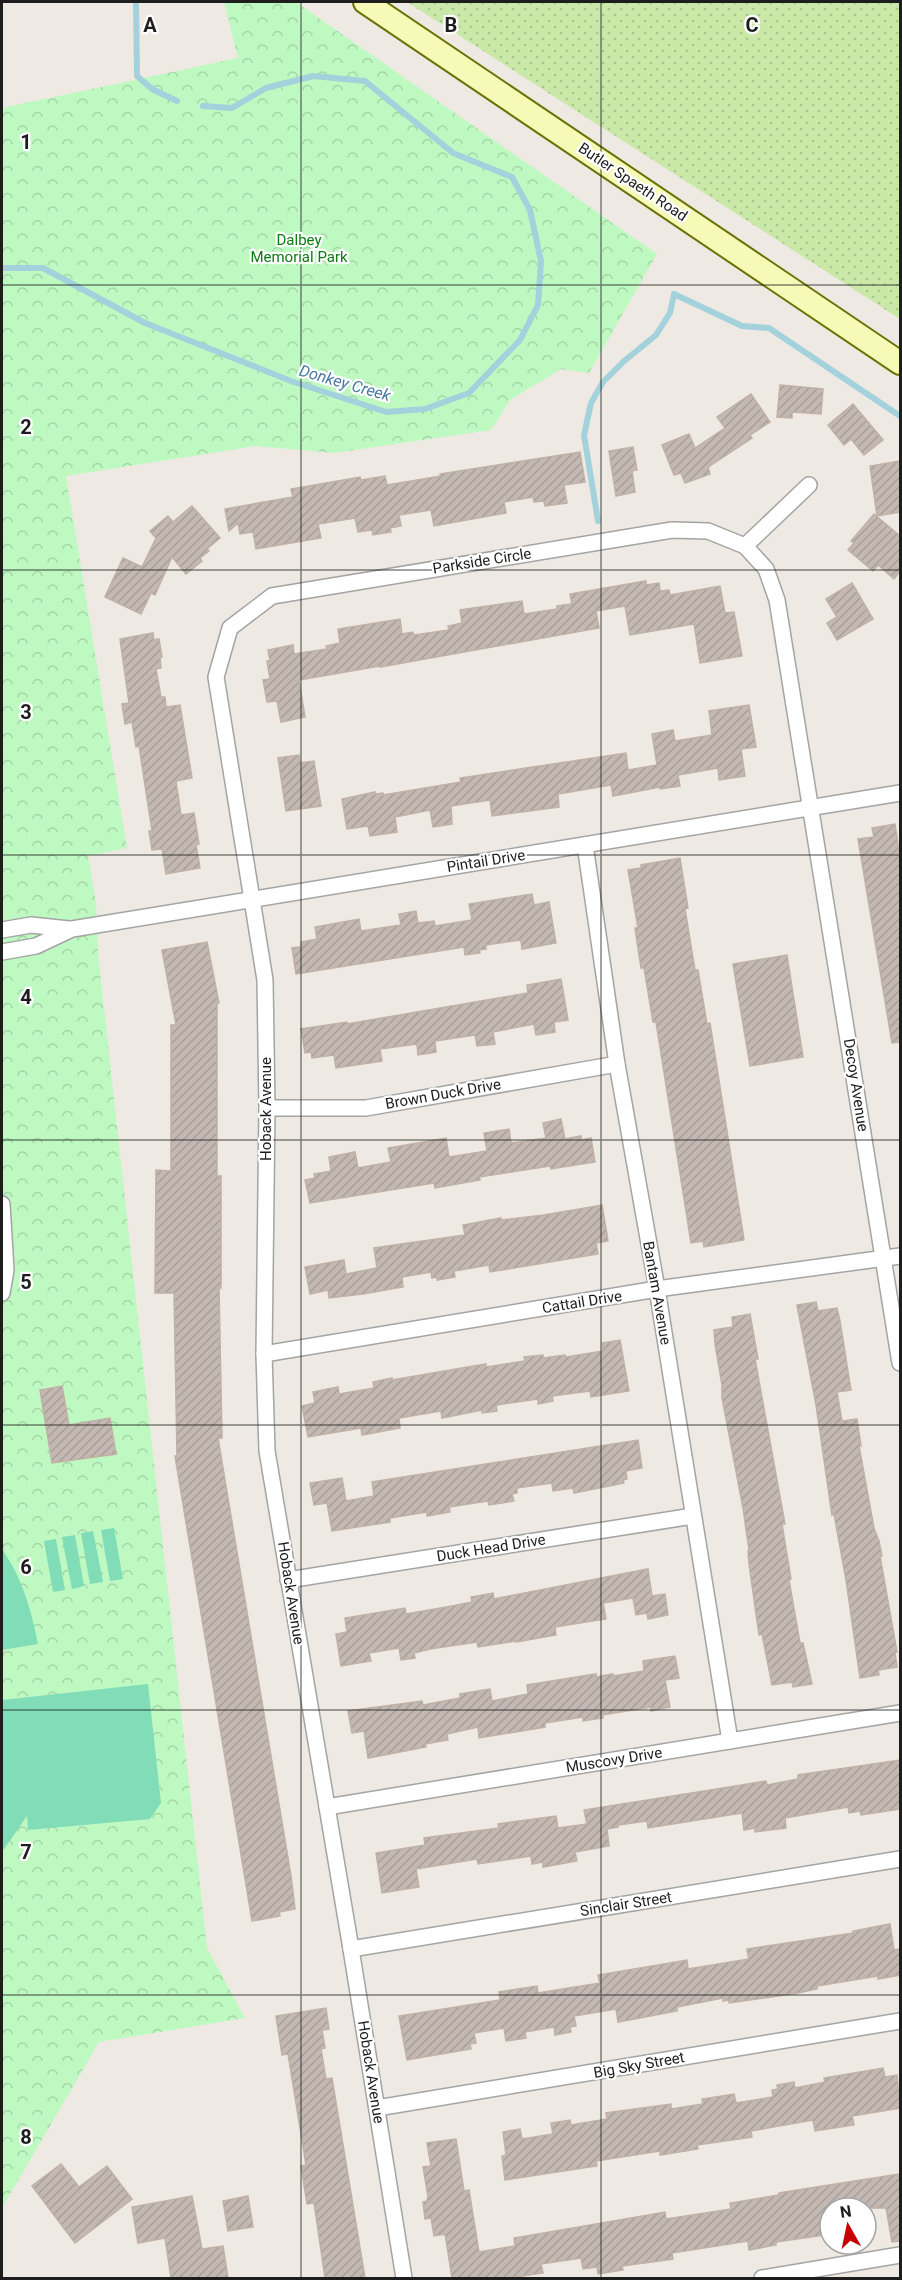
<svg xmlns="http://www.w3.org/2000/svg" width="902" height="2280" font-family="Roboto,sans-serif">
<defs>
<pattern id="grass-dots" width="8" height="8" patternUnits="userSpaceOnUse" patternTransform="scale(1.5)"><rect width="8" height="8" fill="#cae8a8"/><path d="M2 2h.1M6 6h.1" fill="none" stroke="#adc790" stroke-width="1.8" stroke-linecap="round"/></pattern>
<pattern id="park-crowns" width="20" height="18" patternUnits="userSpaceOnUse" patternTransform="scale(1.5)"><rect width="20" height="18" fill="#bff9c2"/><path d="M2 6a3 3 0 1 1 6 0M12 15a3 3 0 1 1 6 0" fill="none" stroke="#a4d5a6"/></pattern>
<pattern id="building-hatch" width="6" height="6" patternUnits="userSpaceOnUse" patternTransform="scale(1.5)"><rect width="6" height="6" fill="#c3b9b2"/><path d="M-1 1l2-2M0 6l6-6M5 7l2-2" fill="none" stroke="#a79f99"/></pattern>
</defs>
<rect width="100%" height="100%" fill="#eeeae3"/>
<path fill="url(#grass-dots)" d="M407 2H900V319Z"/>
<path fill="url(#park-crowns)" d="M224 2H296L657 254 589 373 561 369 510 400 491 430 334 453 256 446 66 476 127 848 88 856 96 902 98 953 207 1948 245 2018 99 2042 2 2208V108L238 58Z"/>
<g fill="#80ddb7">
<path d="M114 1528 123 1579 110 1581 101 1530Z"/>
<path d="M93 1531 103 1582 90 1584 81 1533Z"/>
<path d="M75 1535 84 1586 72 1589 62 1537Z"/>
<path d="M56 1539 65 1590 53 1592 44 1541Z"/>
<path d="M2 1549C23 1580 30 1607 38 1644L2 1650Z"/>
<path d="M148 1684 161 1803 150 1819 28 1830 27 1816 2 1852V1700Z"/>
</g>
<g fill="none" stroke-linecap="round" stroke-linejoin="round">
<g stroke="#a3d1dc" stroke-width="6">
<path d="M136 2 137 76 152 89 177 101"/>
<path d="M2 268H43L145 323 291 381 386 412 425 409 469 393 520 340 538 305 541 261 530 210 512 177 453 153 365 81 313 76 266 88 232 108 203 106"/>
<path d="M598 521 584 435 591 403 603 382 623 362 656 335 670 313 674 294 742 326 769 328 900 416"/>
</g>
</g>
<g fill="url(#building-hatch)" stroke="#c0b0a5" stroke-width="1.5">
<path d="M780 385 823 389 821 414 792 412V418L777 417Z"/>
<path d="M751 394 770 422 750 435 752 438 708 467 710 474 685 483 681 473 674 475 662 445 689 434 695 448 725 428 717 417Z"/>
<path d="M853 404 883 440 864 455 851 439 844 445 828 425Z"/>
<path d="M633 447 637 470 632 471 635 492 616 496 609 451Z"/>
<path d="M580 452 585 482 564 485 567 503 545 506 544 501 534 502 533 497 504 502 506 513 434 526 431 510 399 515 401 526 390 528 391 532 373 535 372 530 358 532 355 518 318 524 321 538 256 549 253 532 240 534 238 523 229 531 225 509 293 497 291 489 360 477 361 480 385 476 387 485 441 476 440 474Z"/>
<path d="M900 461V512L877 516 870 466Z"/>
<path d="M192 506 220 538 207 549 209 551 200 558 202 561 186 574 172 557 155 595 151 593 141 614 105 597 123 558 142 567 156 538 150 531 168 516 173 522Z"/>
<path d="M874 514 900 536V571L894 579 878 565 873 571 848 550 854 543 851 541Z"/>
<path d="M646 581V585L659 583 660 591 669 590 670 595 720 586 725 613 734 612 742 656 700 663 694 624 630 635 625 606 596 611 599 628 380 667V666L299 680 305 717 281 722 277 701 267 702 263 680 270 679 267 661H270L268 650 293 645 294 654 327 649 326 646 340 643 338 629 400 619 402 634 413 632 414 635 449 630 448 626 462 623 460 610 522 601 524 614 557 609V606L572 604 570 594Z"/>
<path d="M852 583 873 619 837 640 827 623 837 617 826 599Z"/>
<path d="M153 633 154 640 159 639 162 657 160 658 161 668 156 669 161 697H165L166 707 180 705 192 778 176 781 181 815 194 813 199 844 196 845 200 868 166 874 162 849 152 850 149 831H152L139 746 136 747 132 722 125 724 122 704 129 703 120 639Z"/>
<path d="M749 705 756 747 741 749 745 776 719 780 718 768 678 775 680 786 660 789V787L613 796 611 785 558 794 559 807 492 816 490 800 451 806 452 824 433 827 430 810 395 817 397 832 370 836 368 826 347 829 342 799 375 792V794L383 793V795L461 782 460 778 626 753 628 770 657 765 652 734 673 730 675 741 712 735 709 711Z"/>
<path d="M299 755 300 763 314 761 321 806 286 811 278 758Z"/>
<path d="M895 824 900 858V1042L892 1043 858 839 874 837 872 828Z"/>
<path d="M680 858 688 908 685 909 695 970H698L707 1024 710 1023 744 1240 704 1247 703 1241 691 1243 656 1022H653L644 968H641L635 928H638L628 870 641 868V865Z"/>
<path d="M532 894 534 905 549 902 556 943 522 949 521 940 486 945V949L479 950 480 953 465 955 464 947 296 974 292 948 301 947V942L317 939 315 927 359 919 361 931 401 925 399 914 416 911 418 923 434 921 435 926 472 920 469 904Z"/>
<path d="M207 942 219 1003 217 1004V1176H221V1288H219L222 1438H218L291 1876 295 1909 279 1912 280 1916 252 1921 175 1456H177L174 1293H155L156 1170 171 1171V1025H176L162 950Z"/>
<path d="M787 955 803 1057 750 1066 733 964Z"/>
<path d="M561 979 568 1020 554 1022 555 1032 536 1035 534 1024 493 1032 495 1044 477 1046 475 1035 435 1041 436 1052 418 1055 417 1044 380 1049 382 1061 336 1068 334 1055 312 1058 311 1052 305 1053 301 1029 347 1022V1024L528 993 527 985Z"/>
<path d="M561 1119 565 1139 581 1136V1140L591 1138 595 1162 551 1169 550 1166 479 1177 480 1180 435 1188 434 1183 310 1203 305 1180 315 1178 314 1174 331 1171 329 1157 355 1152 358 1168 391 1162 388 1148 446 1138 449 1157 487 1151 484 1133 509 1129 511 1143 546 1138 543 1123Z"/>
<path d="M602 1205 608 1241 596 1243 598 1254 490 1272 489 1265 454 1271 455 1277 437 1280V1277L432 1278 431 1272 402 1277 403 1287 363 1294 329 1298 328 1290 310 1294 305 1267 344 1260 346 1274 377 1268 374 1248 465 1235 463 1225 501 1218V1220L544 1215Z"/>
<path d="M816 1302 818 1311 837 1308 840 1321 851 1390 837 1392 842 1421 857 1419 861 1446H859L874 1528 879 1541 882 1556H880L897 1652H895L897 1667 878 1670 879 1675 860 1678 846 1580 834 1514 832 1515 816 1405 797 1305Z"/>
<path d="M750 1314 758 1359H755L785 1524H782L791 1579 789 1580 800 1643H803L812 1684 793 1687 792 1682 772 1685 762 1634 759 1635 749 1564 748 1551 749 1550 743 1508 722 1398V1385L715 1344 714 1330 733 1327 732 1317Z"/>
<path d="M620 1340 629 1391 591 1397 590 1391 552 1396 553 1401 538 1404V1399L496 1405 497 1411 482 1413V1410L442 1418 441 1411 399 1418 400 1428 362 1435 361 1428 308 1437 302 1406 315 1403 313 1392 338 1387 339 1394 374 1388 373 1382 392 1378V1380L486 1364V1367L525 1361 524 1357 543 1355V1358L565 1355 566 1357 603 1351 602 1343Z"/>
<path d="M62 1386 69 1425 110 1418 116 1454 52 1463 40 1390Z"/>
<path d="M638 1440 642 1468 626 1471 627 1479 623 1480 624 1483 574 1493 573 1488 553 1491 552 1483 517 1488V1493L512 1494 514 1501 489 1505 488 1501 449 1507 450 1512 427 1516V1512L390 1518V1522L332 1531 327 1503 314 1505 310 1483 342 1478 346 1501 374 1496 372 1482Z"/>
<path d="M648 1569 652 1596 665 1594 668 1615 648 1619 647 1613 636 1615 633 1598 603 1603 606 1619 555 1627 556 1635 516 1642V1641L478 1647 477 1642 430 1649 414 1653 415 1658 401 1660 399 1648 369 1653 371 1661 341 1666 336 1634 347 1632 345 1618 405 1608 406 1614 452 1606 472 1602 471 1597 493 1593 494 1599Z"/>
<path d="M675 1656 679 1678 665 1680 670 1707 651 1711V1707L602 1715 603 1718 583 1721V1717L545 1723V1727L479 1738 478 1727 447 1734 448 1740 425 1744 426 1747 368 1758 364 1731 352 1733 348 1711 422 1701 423 1705 460 1698V1694L490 1689 492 1701 528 1694 527 1685 596 1674V1677L613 1674V1676L644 1671 643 1661Z"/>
<path d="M900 1760V1809L861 1815 860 1811 849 1813 848 1807 785 1818 786 1828 755 1832V1828L744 1830 742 1813 648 1828 647 1821 618 1825V1827L607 1829 609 1846 575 1852 577 1861 543 1867V1862L532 1864 531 1856 478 1864 477 1859 416 1869 419 1887 382 1893 376 1853 425 1845 424 1838 499 1828 498 1824 556 1816 558 1828 587 1824 584 1810 748 1784 766 1781 767 1785 798 1779V1775Z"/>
<path d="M890 1924 894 1950 900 1949V1975L878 1979V1976L817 1986V1989L793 1994 729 2003V2000L723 2001V1998L677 2007V2011L618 2022 616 2009 574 2016 576 2026 570 2027 571 2032 555 2035 554 2027 525 2032 526 2038 506 2041 504 2028 474 2033 476 2043 470 2044 471 2049 407 2060 399 2016 500 2000 499 1992 537 1986 538 1993 600 1983 598 1975 687 1960 688 1969 749 1959 747 1949 853 1933V1931Z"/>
<path d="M326 2008 329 2029 322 2030 325 2048 321 2049 326 2079 332 2078 365 2278H325L314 2203 307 2204 301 2166 306 2165 288 2054 282 2055 276 2016Z"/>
<path d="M883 2068 885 2077 897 2075 900 2108 852 2116 854 2125 815 2131 813 2120 751 2131 752 2137 697 2145 698 2149 660 2155V2151L596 2161 597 2166 505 2180 502 2156 506 2155 503 2132 520 2129 522 2139 553 2134 551 2123 570 2120 571 2125 607 2119 606 2113 671 2104V2109L703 2104 702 2099 734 2094 736 2103 773 2097 772 2090 778 2089 777 2085 794 2082 795 2088 825 2082 824 2078Z"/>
<path d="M456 2139 464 2191 469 2190 479 2252 515 2246 514 2238 665 2212 666 2219 731 2209 730 2203 779 2195V2193L900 2174V2241L892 2242 886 2208H830V2225L823 2226 824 2235 776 2242V2245L749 2250 748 2241 672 2253 673 2259 622 2266 623 2270 598 2274 597 2267 583 2269 581 2258 541 2264 543 2273 509 2278H452L445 2234 434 2236 431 2218 425 2219 423 2202 427 2201 428 2196 423 2167 431 2166 427 2143Z"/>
<path d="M61 2164 79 2187 107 2166 132 2199 75 2243 32 2186Z"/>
<path d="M192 2196 202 2249 223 2246 228 2278H171L165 2238 138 2243 132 2207Z"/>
<path d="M248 2196 253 2227 228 2231 223 2201Z"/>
</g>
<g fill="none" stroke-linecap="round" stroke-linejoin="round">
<defs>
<g id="street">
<path d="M745 546 809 485"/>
<path d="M585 845 617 1064 657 1289 730 1741"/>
<path d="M2 930 31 925 69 929"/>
<path d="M2 952 36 946 72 929 900 793"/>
<path d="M267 1108H366L617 1064"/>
<path d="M2 1204 6 1270 2 1293"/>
<path d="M264 1354 657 1289 900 1256"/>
<path d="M288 1580 693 1516"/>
<path d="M327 1807 900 1713"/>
<path d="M351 1949 900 1859"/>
<path d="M377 2108 900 2021"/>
<path d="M404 2278 351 1949 267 1451 264 1354 267 1108 265 980 216 677 230 628 272 596 672 530 708 531 745 546 766 569 777 600 900 1363"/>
<path d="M762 2278 900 2255"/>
</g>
<path id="secondary" d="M365 2 900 363"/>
</defs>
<use href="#street" stroke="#a4a4a4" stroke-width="18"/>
<use href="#secondary" stroke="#6a7205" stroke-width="26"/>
<use href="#street" stroke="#fff" stroke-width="15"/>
<use href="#secondary" stroke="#f7f9b6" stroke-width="22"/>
</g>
<path fill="none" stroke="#1d1d1d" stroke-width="1.5" stroke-opacity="0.55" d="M301 2V2278M601 2V2278M2 285H900M2 570H900M2 855H900M2 1140H900M2 1425H900M2 1710H900M2 1995H900"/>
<g text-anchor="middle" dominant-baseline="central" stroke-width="4.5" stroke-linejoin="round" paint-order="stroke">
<g font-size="15" fill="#1d1d1d" stroke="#fff">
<text transform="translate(633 182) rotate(34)">Butler Spaeth Road</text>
<text transform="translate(482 561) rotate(-9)">Parkside Circle</text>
<text transform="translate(486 861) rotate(-9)">Pintail Drive</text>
<text transform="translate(856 1085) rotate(81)">Decoy Avenue</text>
<text transform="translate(443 1094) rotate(-10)">Brown Duck Drive</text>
<text transform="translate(266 1109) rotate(-90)">Hoback Avenue</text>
<text transform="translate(657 1293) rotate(80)">Bantam Avenue</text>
<text transform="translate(582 1302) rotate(-9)">Cattail Drive</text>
<text transform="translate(491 1548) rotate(-9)">Duck Head Drive</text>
<text transform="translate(291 1593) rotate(81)">Hoback Avenue</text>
<text transform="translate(614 1760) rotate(-9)">Muscovy Drive</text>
<text transform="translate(626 1904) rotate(-9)">Sinclair Street</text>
<text transform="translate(639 2065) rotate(-10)">Big Sky Street</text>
<text transform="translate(371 2072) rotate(81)">Hoback Avenue</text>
</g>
<g font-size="15" fill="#0c7a12" stroke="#fff">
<text x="299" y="240">Dalbey<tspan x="299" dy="17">Memorial Park</tspan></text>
</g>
<g font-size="16" font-style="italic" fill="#4779a4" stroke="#fff">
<text transform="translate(345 383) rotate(16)">Donkey Creek</text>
</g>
</g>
<g font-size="20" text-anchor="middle" font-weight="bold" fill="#1d1d1d" stroke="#fff" stroke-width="4.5" stroke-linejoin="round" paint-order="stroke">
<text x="150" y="32">A</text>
<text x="451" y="32">B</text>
<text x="752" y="32">C</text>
<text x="26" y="149">1</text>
<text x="26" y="434">2</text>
<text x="26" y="719">3</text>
<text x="26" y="1004">4</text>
<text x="26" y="1289">5</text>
<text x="26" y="1574">6</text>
<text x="26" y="1859">7</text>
<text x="26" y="2144">8</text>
</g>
<rect width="902" height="2280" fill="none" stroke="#1d1d1d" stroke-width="6"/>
<g transform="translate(848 2226) rotate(351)"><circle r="28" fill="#ffffff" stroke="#a5a5a5" stroke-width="1.5"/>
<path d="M0-4.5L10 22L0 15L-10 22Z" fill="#c80107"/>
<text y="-9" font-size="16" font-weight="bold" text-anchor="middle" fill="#1d1d1d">N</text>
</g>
</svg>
